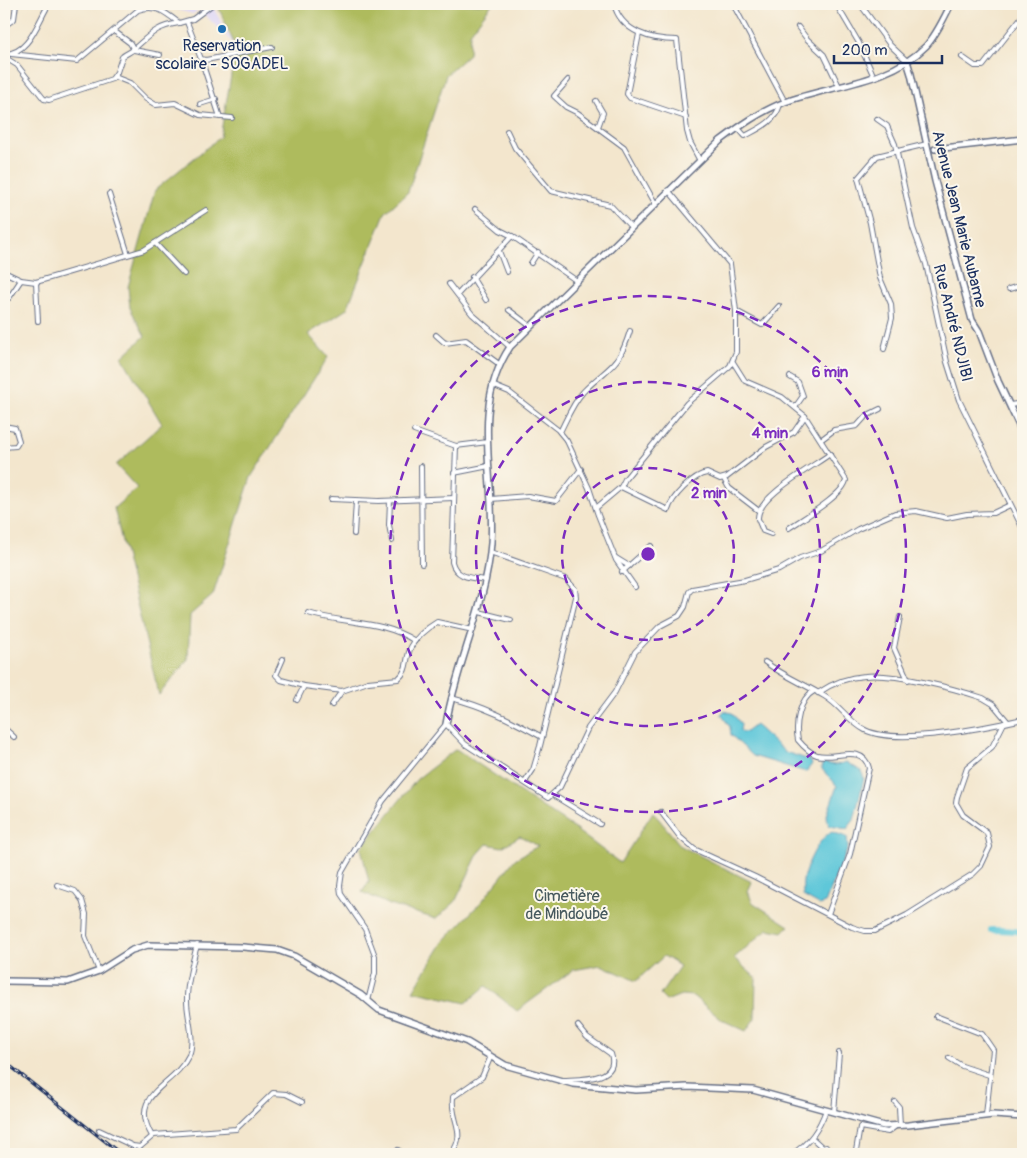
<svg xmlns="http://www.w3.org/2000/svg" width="1027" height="1158" font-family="Pangolin,sans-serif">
<rect width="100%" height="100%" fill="#fbf7ec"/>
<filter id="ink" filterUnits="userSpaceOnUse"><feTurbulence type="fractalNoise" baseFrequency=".02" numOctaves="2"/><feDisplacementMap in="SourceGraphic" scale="10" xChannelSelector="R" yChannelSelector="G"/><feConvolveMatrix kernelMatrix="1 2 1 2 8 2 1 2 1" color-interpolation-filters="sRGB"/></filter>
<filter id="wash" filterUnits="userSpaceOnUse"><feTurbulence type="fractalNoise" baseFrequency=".0096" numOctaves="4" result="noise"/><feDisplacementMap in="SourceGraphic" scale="20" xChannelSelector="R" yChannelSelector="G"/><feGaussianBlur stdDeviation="1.12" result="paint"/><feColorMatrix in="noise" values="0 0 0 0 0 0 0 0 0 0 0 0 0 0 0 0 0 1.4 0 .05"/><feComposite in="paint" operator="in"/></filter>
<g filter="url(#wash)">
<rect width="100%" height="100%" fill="#f3e6cd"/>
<path fill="#ddd5f6" d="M154 4H211L234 44 199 9 193 14Z"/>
<g fill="#aebb5d" stroke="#64755e">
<path d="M217 4H492L470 33 469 54 446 75 408 192 385 213 347 309 308 334 328 357 251 477 213 595 190 615 188 659 159 695 114 508 137 488 116 465 162 424 122 357 145 336 130 308 128 287 155 190 220 137 236 48Z"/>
<path d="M456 749 572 827 620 863 653 812 681 846 752 882 748 891 752 902 789 926 783 932 768 929 734 958 756 978 755 1018 746 1031 722 1020 693 996 681 995 666 1001 660 995 680 966 664 956 636 981 601 965 573 970 517 1011 486 986 466 1003 413 991 443 942 483 900 515 859 538 846 520 836 502 847 487 844 478 854 455 902 436 919 390 905 362 892 369 882 361 848 417 779Z"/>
</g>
<g fill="#5ec7d9" stroke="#3c7b9c">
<path d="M724 711 732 713 741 724 740 731 746 732 755 725 785 752 810 760 812 764 806 772 753 756 731 735 730 727 721 714Z"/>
<path d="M846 762 861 771 864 778 854 820 847 829 830 826 826 818 837 786 821 768 823 763 836 765Z"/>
<path d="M832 832 847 837 848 848 825 903 819 905 803 896C803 890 802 882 804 876 808 862 819 837 832 832Z"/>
</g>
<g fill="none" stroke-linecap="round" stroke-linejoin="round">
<path stroke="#5ec7d9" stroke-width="6" d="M991 930C998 930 1017 930 1023 933"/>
</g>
</g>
<g filter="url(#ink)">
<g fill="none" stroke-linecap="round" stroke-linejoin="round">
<defs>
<g id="minor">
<path d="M614 4C621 32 651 40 677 40L687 131 690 142 699 159"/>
<path d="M733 4 785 102"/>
<path d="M836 4 859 43 874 77"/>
<path d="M860 4 890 45 907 61"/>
<path d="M187 22 201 59 206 60 272 47"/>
<path d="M4 26 14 19 16 4"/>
<path d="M798 27 807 39 824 55 839 86"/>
<path d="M114 31 130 43 134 50 160 55"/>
<path d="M639 34 627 94 630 98 686 117"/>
<path d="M4 54C29 55 38 21 49 4"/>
<path d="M11 54 77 61 138 10C156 4 165 12 179 23L193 19 213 4"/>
<path d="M4 57 17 65 44 99 49 100 112 79 117 72 122 57C126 53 132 52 135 48 152 33 156 27 179 23"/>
<path d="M962 57 975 66H983L1023 15"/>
<path d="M201 59 220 117"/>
<path d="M115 77 130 83 146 99 156 105 175 103 200 115 232 118"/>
<path d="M568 80 554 96 566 107 578 113 624 147 655 203"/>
<path d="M596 101 603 113 598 127"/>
<path d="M200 104 216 99"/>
<path d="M877 119 887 126 895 144 913 228 926 264 947 362 959 400 1023 529"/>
<path d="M738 128 745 136C760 128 775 122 780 105"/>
<path d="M507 131 515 148 551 191 610 205 631 227"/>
<path d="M109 194 128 254"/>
<path d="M475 209 500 230 512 236"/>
<path d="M155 243 184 274"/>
<path d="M499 251 507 272"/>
<path d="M531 263 538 252"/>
<path d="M4 272 21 280 36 282 144 250 206 210"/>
<path d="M472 277 486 300"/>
<path d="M36 282 38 321"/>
<path d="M449 284 472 314 510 347"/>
<path d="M1009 289 1023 285"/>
<path d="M458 294 512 236 577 281"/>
<path d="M9 298 21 280"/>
<path d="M509 310 530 326"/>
<path d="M736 311 762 325 779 306"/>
<path d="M436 335 445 343 466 340 499 364"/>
<path d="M884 349 892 318 891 304 880 278 870 223 858 178 877 156 927 144"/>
<path d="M733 362 745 381 782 397 805 416 846 480C844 495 802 519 789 528"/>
<path d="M790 377 798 382 803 396 796 406"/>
<path d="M492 385 509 392 558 430 567 441 589 488 598 515 616 560 635 587"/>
<path d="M1010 405 1023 403"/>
<path d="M4 426 15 428 19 441 16 446 4 447"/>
<path d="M414 431 456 446 488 442"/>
<path d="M560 432C567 418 573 403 583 392 608 366 618 370 630 331"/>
<path d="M822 439 834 430 857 426 866 416 880 409"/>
<path d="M456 446 452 562C456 578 472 578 486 580"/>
<path d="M421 466 422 564"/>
<path d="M454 473 489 466"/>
<path d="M724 479 729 488 759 511"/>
<path d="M621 487 668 510C672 497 693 475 707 473L720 479 727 477 766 447 794 432 805 416"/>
<path d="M331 499 379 501 454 498"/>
<path d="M491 499 528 496 556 501 581 469"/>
<path d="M390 501 389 525 392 541"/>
<path d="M596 508 621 487 625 479 687 403 730 366 736 352V311L730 264 668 190"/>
<path d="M354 534 356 501"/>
<path d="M771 534 763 531 758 519C756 497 814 466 830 454"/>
<path d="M490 552 566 579 575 589 576 597 540 746 533 770 525 782"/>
<path d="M616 558 629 566"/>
<path d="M622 572 651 546"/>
<path d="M479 612 511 620"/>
<path d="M308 613C344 624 383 620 415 641"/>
<path d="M900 617 894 648 908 680"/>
<path d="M283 659 276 675 281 680 304 686 342 691 368 682 398 679C409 670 405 659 411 647 416 637 427 628 437 622L473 630"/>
<path d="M765 662C784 676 804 684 824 696 840 705 849 722 865 730 897 746 988 727 1023 719"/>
<path d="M814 691C799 699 795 725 798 740 803 746 810 753 817 755 835 760 862 743 869 768L850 854 828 914"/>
<path d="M818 693C831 684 848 677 865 676 895 673 953 688 983 698L993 704 1008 722"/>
<path d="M451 698C484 706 513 721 542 737"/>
<path d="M297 700 304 686"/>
<path d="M332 705 342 691"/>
<path d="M4 728 14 737"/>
<path d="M553 795 600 824"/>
<path d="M661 812 680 837 694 849 755 877 852 927 865 931H875L907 915 973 874 981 866 990 847 987 833 963 815 956 803 957 797 967 768 992 747 1004 723"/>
<path d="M57 885 75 891 82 900 86 914 85 936 99 971"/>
<path d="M368 1001 375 973V956L365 929 341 894 340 886 342 872 383 801 446 724 465 744 548 798 560 787 588 728 615 692 635 652 660 626 679 616 685 607 689 592 692 589 745 580 779 570 800 558 821 551 858 529 895 513 916 511 947 518 967 514 993 513 1010 505"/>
<path d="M936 1016 982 1034 993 1050 986 1115"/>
<path d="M949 1058 962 1066 989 1075"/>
<path d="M564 1080C579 1079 620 1081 611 1054L587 1037 578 1026"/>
<path d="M895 1102 899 1107 900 1126"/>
<path d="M834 1112 839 1053"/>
<path d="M99 1130 133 1146 140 1147 154 1135 236 1129 273 1093 286 1094 302 1102"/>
<path d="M152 1136C127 1093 174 1087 189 1055 196 1038 186 1015 187 998 187 981 193 961 197 945"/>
<path d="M812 1138 823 1148 826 1147"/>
<path d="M398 1150 404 1154"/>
<path d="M856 1151 860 1127 888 1132 896 1126"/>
<path d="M451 1154C468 1132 450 1121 453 1097L482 1077 491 1056"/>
<path d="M792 1154C810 1143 819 1129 826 1110"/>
</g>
<g id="tertiary">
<path d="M907 61 911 74 935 181 972 320 979 331 998 381 1023 434"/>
<path d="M935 149 1023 139"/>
<path d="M446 724C457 662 486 606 491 543 496 476 470 407 510 347L720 141C740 126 761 111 785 102 831 85 890 83 926 46 937 34 944 18 951 4"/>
<path d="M4 981 68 982 99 971 132 950 148 945 243 947 277 950 294 956 361 995 379 1010 467 1042 505 1065 573 1084 636 1090 687 1087 753 1090 884 1126 908 1125 993 1115 1023 1117"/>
</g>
</defs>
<use href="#minor" stroke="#676f85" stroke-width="6"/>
<use href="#tertiary" stroke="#676f85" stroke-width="8"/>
<use href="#minor" stroke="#fff" stroke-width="4"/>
<use href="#tertiary" stroke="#fff" stroke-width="5"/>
<defs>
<path id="rail" d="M4 1061 121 1154"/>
</defs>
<use href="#rail" stroke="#1b2f5e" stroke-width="3"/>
<use href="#rail" stroke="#fbf7ec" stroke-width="1" stroke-dasharray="4" stroke-linecap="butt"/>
</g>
</g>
<g fill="none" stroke="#7b2cbf" stroke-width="2.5" stroke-dasharray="9 6">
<circle cx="648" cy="554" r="86"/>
<circle cx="648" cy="554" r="172"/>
<circle cx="648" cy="554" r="258"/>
</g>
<circle fill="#1f6fb2" stroke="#fbf7ec" stroke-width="2" cx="222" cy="29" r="5"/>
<g text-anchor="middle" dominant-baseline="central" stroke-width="4" stroke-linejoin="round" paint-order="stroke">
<g font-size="16" fill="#1b2f5e" stroke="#fbf7ec">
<text x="222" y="46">Reservation<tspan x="222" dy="18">scolaire - SOGADEL</tspan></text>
</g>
<g font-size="16" fill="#1b2f5e" stroke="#fbf7ec">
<text transform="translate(959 219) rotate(76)">Avenue Jean Marie Aubame</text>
<text transform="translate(953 323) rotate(76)">Rue André NDJIBI</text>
</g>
<g font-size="16" fill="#47595e" stroke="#fbf7ec">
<text x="567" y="896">Cimetière<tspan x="567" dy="18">de Mindoubé</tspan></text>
</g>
</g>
<circle cx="648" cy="554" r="8" fill="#7b2cbf" stroke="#fbf7ec" stroke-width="2.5"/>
<g font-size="15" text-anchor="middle" font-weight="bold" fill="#7b2cbf" stroke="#fbf7ec" stroke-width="4" stroke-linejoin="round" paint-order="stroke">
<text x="830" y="377">6 min</text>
<text x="770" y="438">4 min</text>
<text x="709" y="498">2 min</text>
</g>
<rect width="1027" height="1158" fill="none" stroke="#fbf7ec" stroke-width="20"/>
<path d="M834 55v8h108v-8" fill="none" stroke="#1b2f5e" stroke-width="2.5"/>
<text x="842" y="55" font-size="15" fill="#1b2f5e" stroke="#fbf7ec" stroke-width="4" paint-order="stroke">200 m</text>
</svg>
